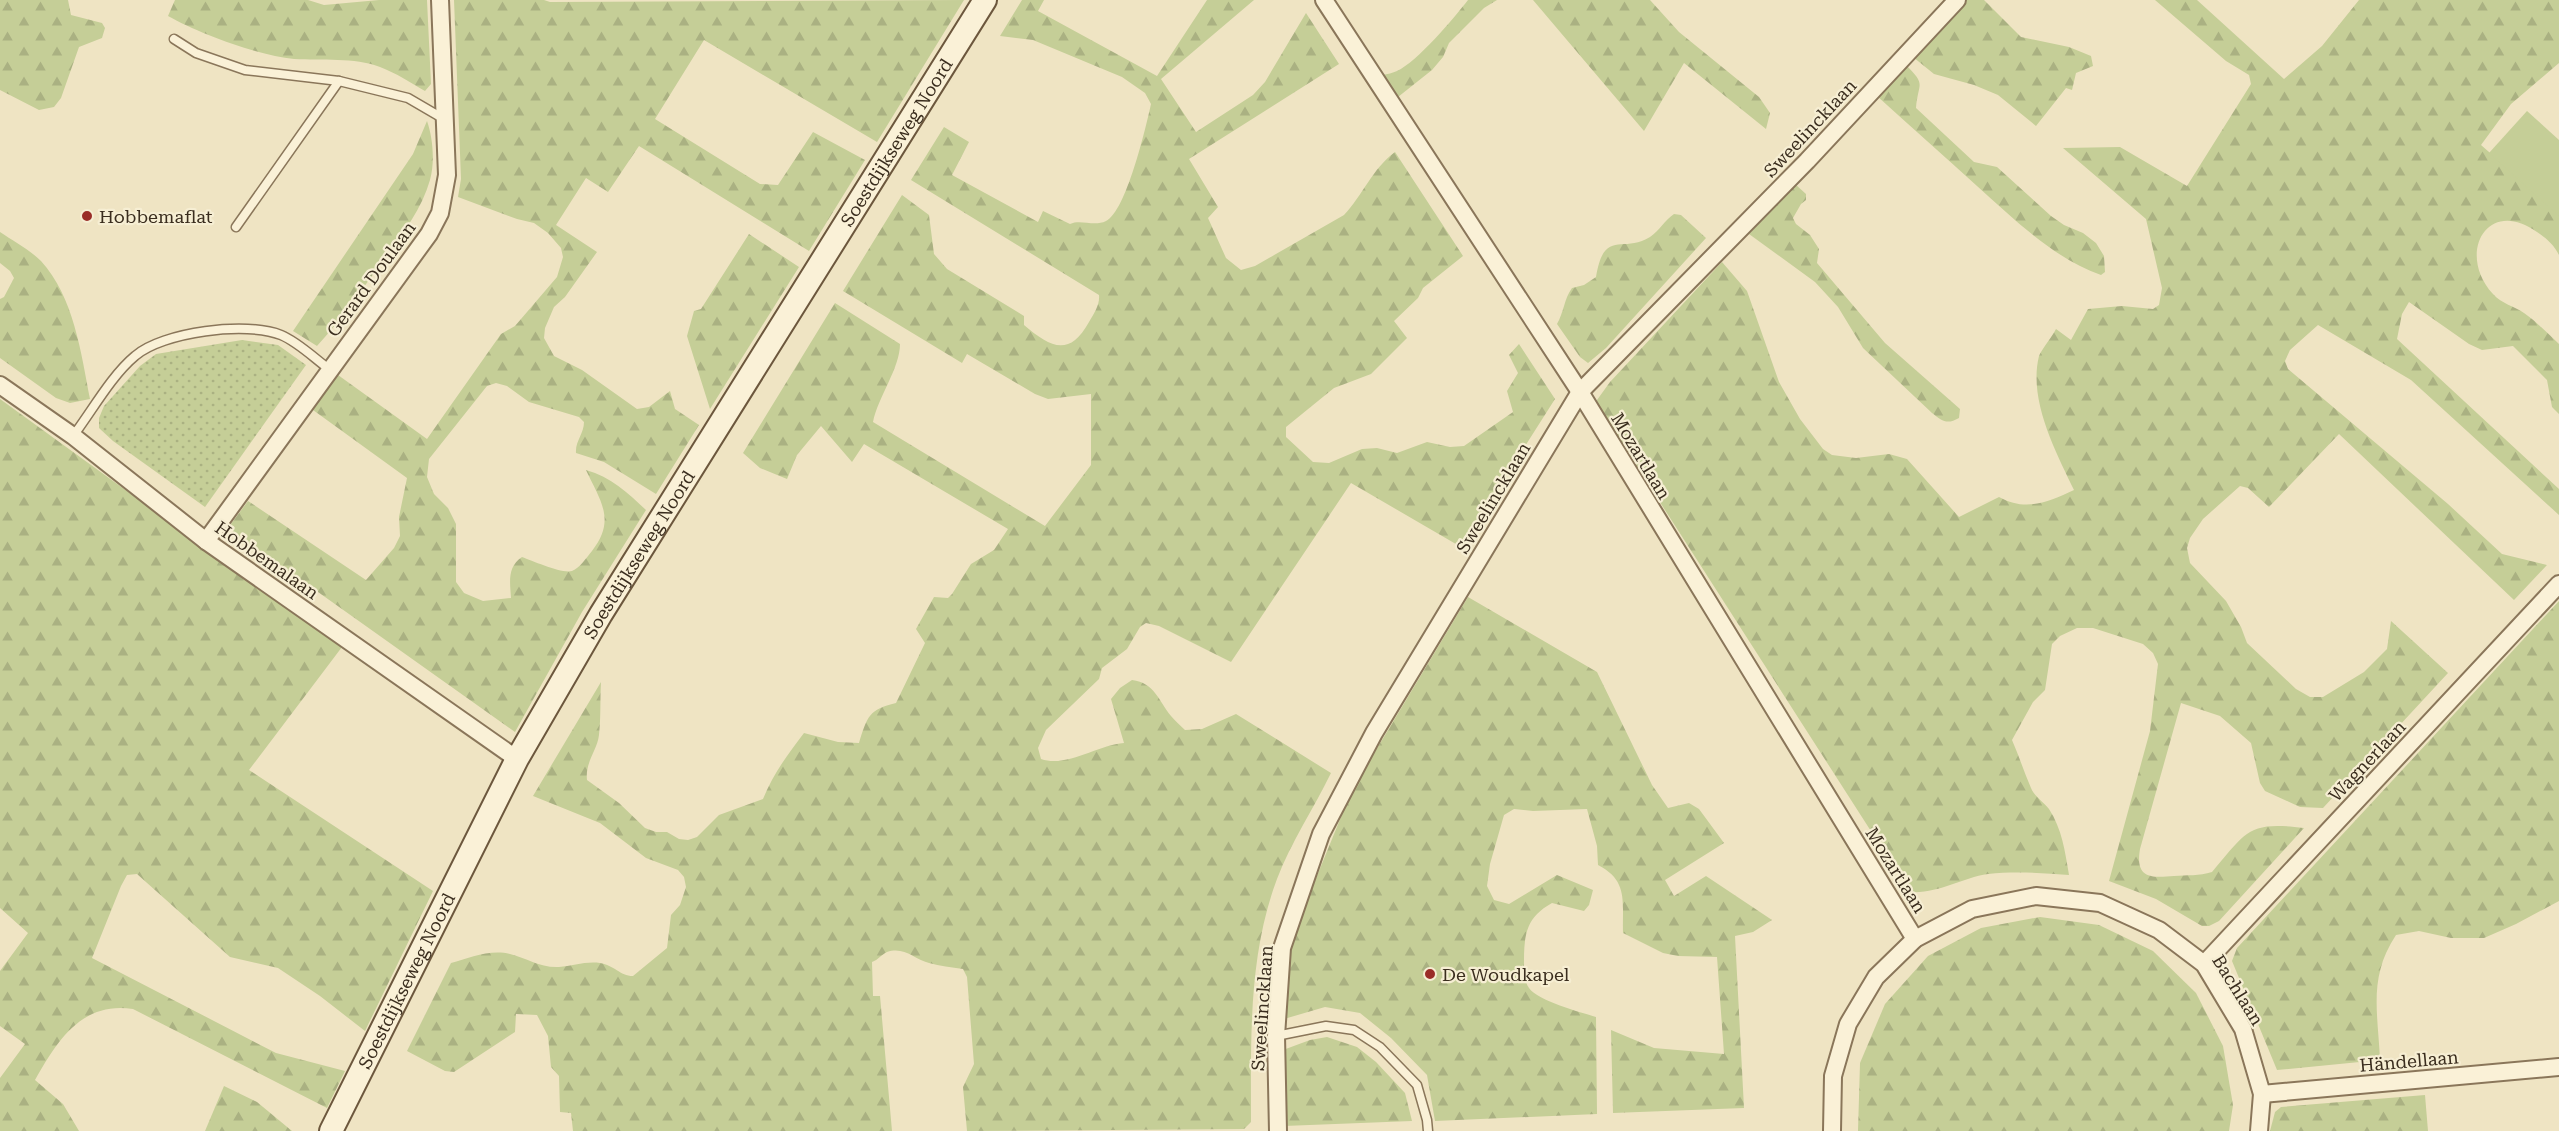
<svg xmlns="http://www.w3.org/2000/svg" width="2559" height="1131" font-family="'Roboto Serif',serif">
<defs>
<pattern id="grass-dots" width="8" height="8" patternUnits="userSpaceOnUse" patternTransform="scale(1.5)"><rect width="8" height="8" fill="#c5ce97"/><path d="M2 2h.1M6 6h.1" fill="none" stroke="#aab182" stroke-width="1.8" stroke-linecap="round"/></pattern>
<pattern id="forest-firs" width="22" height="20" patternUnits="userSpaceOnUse" patternTransform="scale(1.5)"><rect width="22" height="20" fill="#c5ce97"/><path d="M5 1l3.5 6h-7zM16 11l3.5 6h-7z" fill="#aab182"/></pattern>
</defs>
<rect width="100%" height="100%" fill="#efe4c3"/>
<path fill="url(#grass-dots)" d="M242 340 278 345 306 365 205 507 113 441 99 428V418L104 406 140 366 156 354Z"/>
<g fill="url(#forest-firs)">
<path d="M0 0H68L71 15 102 23 105 28 102 38 79 47 61 98 54 107 39 110 0 90Z"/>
<path d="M175 0H308L324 5 379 0H427L431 84 425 91C411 83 396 73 380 67 354 57 322 61 294 59 257 55 200 34 168 16Z"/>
<path d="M454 0H544L550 2 964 0 877 142 704 40 655 119 760 184 778 185 813 132 865 160 809 251 639 146 608 192 586 178 556 225 597 252 565 297 554 307 545 328 544 338 554 356 582 370 637 409 649 407 670 391 675 409 699 425 656 494 604 462 576 453C575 441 584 434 584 422L579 417 529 402 507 386 496 383 487 386 429 459 427 477 434 494 448 508 456 524V582L464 593 483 601 511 598C510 582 507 567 522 557 533 561 562 574 572 571 580 568 586 558 592 551 616 520 601 502 586 470 611 477 628 493 646 510L582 612 515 732 228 528 248 501 366 580 394 548 400 536 399 517 407 478 313 410 338 375 427 439 501 334 515 326 557 277 563 257 561 248 548 233 534 223 517 219 458 197 461 179Z"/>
<path d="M1022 0H1044L1038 11 1157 76 1207 0H1254L1161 79 1196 132 1253 95 1265 82 1306 13 1339 64 1189 159 1218 207 1208 218 1226 258 1241 270 1255 266 1344 215C1363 195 1372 169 1395 152L1463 256 1423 288 1418 298 1394 321 1407 338 1371 374 1334 388 1286 427V437L1313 462 1329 463 1362 449 1377 448 1397 453 1427 442 1450 447 1464 446 1513 412 1507 391 1518 373 1509 355 1519 344 1555 399 1461 547 1351 483 1231 662 1159 626 1146 623 1140 627 1127 649 1102 668 1099 679 1046 730 1038 748 1041 759C1067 768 1097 745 1124 743L1111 699 1120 688 1132 680C1155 683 1158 700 1171 716 1175 721 1180 725 1185 730L1202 729 1236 714 1331 773C1314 808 1291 842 1277 879 1248 956 1251 1041 1251 1122L1244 1129 967 1131 963 1087 974 1064 967 977 963 969C951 967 940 966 929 963 914 959 904 946 887 952 882 954 878 960 872 962L873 996H880L892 1131H573L571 1113 560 1112 559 1076 551 1067 548 1036 537 1015 516 1014 515 1032 454 1072 445 1071 407 1051 451 963C469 958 490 949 510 954 527 958 540 968 559 967 572 966 586 961 600 963 614 965 620 976 633 976L667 948 671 915 680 905 686 887 684 877 678 870 646 858 600 823 533 796 601 682C600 699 601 718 599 735 597 751 585 762 587 780L619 803 645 828 656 832H667L679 839 688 840 697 837 719 815 763 799C773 774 788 754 804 733L838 742 859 743C867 717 869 709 896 703L925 643 916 629 934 597 948 598 952 594 971 564 994 550 1008 529 864 444 852 462 821 426 797 455 787 479 760 468 743 453 835 303 900 344C900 368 878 397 873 422L1045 526 1091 465V394L1048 399 1035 394 967 354 962 363 843 291 902 195 929 215 934 254 947 269 1024 316V325C1050 347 1069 358 1089 322 1094 313 1100 305 1099 295L911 180 944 127 969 142 952 175 1038 222 1043 211 1070 224C1081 219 1094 227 1106 221 1126 212 1146 127 1151 104L1145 93 1122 77 1033 40 1000 36Z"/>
<path d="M1468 0H1497L1484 8 1449 43 1443 57 1432 70 1398 97 1383 75C1387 74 1393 73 1397 71 1417 62 1454 18 1468 0Z"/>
<path d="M1533 0H1650L1679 32 1759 97 1770 113 1766 129 1684 63 1644 131Z"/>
<path d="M1966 0H1984L2021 37 2069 47 2091 56 2093 66 2076 73 2072 90 2066 88 2036 126 1998 95 1974 85 1934 74 1913 57Z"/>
<path d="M2155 0H2197L2284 79 2322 46 2359 0H2559V63L2511 104 2481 145 2559 213V255C2554 245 2546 238 2537 232 2487 196 2456 254 2493 294 2502 304 2514 306 2524 313 2537 322 2548 334 2559 344V414L2552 407 2547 380 2513 346 2482 350 2469 344 2409 302 2402 314 2397 339 2559 489V515L2411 380 2318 325 2290 350 2285 361 2288 369 2448 504 2502 554 2547 565 2514 600 2339 434 2269 507 2248 488 2240 486 2203 519 2190 538 2187 548 2190 563 2226 601 2241 627 2247 643 2296 689 2310 697H2323L2364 672 2387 649 2391 621 2448 673 2323 808 2300 807 2265 791 2260 783 2251 743 2220 716 2181 703 2140 849C2135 879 2151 878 2174 876 2187 875 2199 876 2212 872 2247 831 2248 821 2304 828L2219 921 2209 926H2202L2156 899 2109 881 2150 731 2158 664 2153 653 2143 644 2093 628H2077L2060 636 2052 644 2045 690 2033 702 2012 740C2019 756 2024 772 2031 788 2034 796 2044 802 2049 809 2062 829 2065 851 2069 875 2042 873 2015 871 1988 874 1961 878 1938 894 1910 892L1597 404V400L1610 382 1722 262 1747 291 1779 382 1800 419 1823 449 1832 455 1856 458 1889 454 1907 459 1959 517 1999 497C2026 512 2048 502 2074 490 2056 452 2028 400 2039 356 2041 350 2052 337 2056 329L2071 340 2088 309 2122 306 2153 309 2159 305 2162 288 2146 219 2063 148 2120 147 2187 186 2251 84 2249 75 2226 61Z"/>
<path d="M1906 65C1927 86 1918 82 1916 108L1974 162 1997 167 2051 216 2064 225 2083 233 2096 243 2104 256 2105 272 2101 275C2053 258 2014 219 1977 186 1944 156 1910 126 1877 96Z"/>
<path d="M427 121C433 138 435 162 430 180 421 212 398 240 379 266 359 294 340 321 317 346L293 331 413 154Z"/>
<path d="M1795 184 1806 194V200L1801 204 1793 218 1796 224 1810 235 1819 249 1817 263 1885 343 1960 409 1959 418C1947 425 1942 421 1932 413L1863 348 1838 307 1815 282 1749 234Z"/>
<path d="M1674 214 1681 215 1706 238 1606 348 1588 363 1580 357 1557 324C1564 312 1564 299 1572 288L1584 285 1596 277C1604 228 1622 254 1650 237 1659 231 1665 220 1674 214Z"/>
<path d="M0 232C13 241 30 250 41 261 74 297 81 353 90 399L70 403 56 398 0 358V299L4 297 14 278 10 271 0 263Z"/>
<path d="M749 234 799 267 710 409 687 336 694 311 701 309Z"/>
<path d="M0 399 342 647 249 770 433 891 365 1031 320 996 278 968 230 957 137 874 127 875 121 886 92 958 276 1053 345 1071 327 1108 133 1009C82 1001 57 1041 35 1080L63 1104 79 1131H0V1078L25 1044 0 1026V971L28 933 0 908Z"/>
<path d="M1468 597 1597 672 1652 785 1668 808 1689 803 1699 809 1724 843 1665 880 1674 896 1706 876 1772 920 1753 932 1735 936 1744 1108 1613 1113 1611 1030 1654 1048 1724 1054 1717 957 1678 956 1663 953 1623 933C1622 902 1629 881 1598 865L1597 846 1587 809 1533 811 1514 809 1504 815 1490 864 1487 886 1494 900 1509 904 1557 875 1593 890 1589 905 1584 911 1552 903C1527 917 1524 933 1524 961 1524 969 1524 981 1529 988 1538 1001 1580 1012 1596 1017L1597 1114 1435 1121 1427 1075 1391 1038 1360 1013 1325 1007 1284 1019 1288 958 1299 920 1352 790Z"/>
<path d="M2559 601V901L2516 924 2484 938H2451L2419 931 2396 935C2368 977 2378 1013 2380 1060L2277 1070 2232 961 2237 948Z"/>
<path d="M2040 917 2099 925 2153 951 2196 993 2223 1046 2233 1105 2229 1131H1858L1860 1063 1885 1004 1928 956 1981 928Z"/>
<path d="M1327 1037 1357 1047 1376 1062 1405 1093 1412 1121 1284 1126 1283 1050 1310 1040Z"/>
<path d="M224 1086 257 1102 292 1131H205Z"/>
<path d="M2425 1095 2428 1131H2270L2275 1112 2281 1107Z"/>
</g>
<path fill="#c5ce97" d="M2527 111 2559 140V216L2489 153Z"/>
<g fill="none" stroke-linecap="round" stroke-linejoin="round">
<defs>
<g id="lane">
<path d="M174 39 196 53 245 70 339 81 408 98 444 119"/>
<path d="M236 227 339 81"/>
<path d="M73 436C92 411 111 376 135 356 162 332 247 321 281 335 298 342 314 358 329 369"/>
<path d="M1276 1036 1326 1026 1354 1030 1380 1047 1417 1085 1427 1120 1428 1131"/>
</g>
<g id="street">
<path d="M1324 0 1580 392 1915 939"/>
<path d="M0 385 73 436 206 541 517 759"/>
<path d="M206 541 429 234 440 213 447 175 440 0"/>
<path d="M2204 964 2559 584"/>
<path d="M2262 1094 2559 1067"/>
<path d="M1278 1131 1276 1036 1282 948 1321 834 1374 733 1580 392 1807 161 1957 0"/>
<path d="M1832 1131 1833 1076 1848 1024 1876 977 1915 939 1972 909 2036 896 2100 903 2159 930 2204 964 2243 1029 2262 1094 2259 1131"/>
</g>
<g id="secondary">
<path id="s1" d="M331 1131 517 759 601 614 985 0"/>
</g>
</defs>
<use href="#lane" stroke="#8a765a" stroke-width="11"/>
<use href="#street" stroke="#8a765a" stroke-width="20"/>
<use href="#secondary" stroke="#6c573d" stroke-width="26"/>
<use href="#lane" stroke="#faf1d7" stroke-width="8"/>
<use href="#street" stroke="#faf1d7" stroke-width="16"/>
<use href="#secondary" stroke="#faf1d7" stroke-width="22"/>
</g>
<g fill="#9a2d28" stroke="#f6eed3" stroke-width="2">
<circle cx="87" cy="216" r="6"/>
<circle cx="1430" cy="974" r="6"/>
</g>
<g text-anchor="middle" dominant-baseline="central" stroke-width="4.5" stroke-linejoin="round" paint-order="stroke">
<g font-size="18" fill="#3a2d1e" stroke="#f6eed3">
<text transform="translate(1810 128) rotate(-47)">Sweelincklaan</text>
<text stroke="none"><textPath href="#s1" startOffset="1140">Soestdijkseweg Noord</textPath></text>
<text transform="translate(371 279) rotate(-54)">Gerard Doulaan</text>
<text transform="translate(1641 456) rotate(59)">Mozartlaan</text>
<text transform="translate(1493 498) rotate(-59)">Sweelincklaan</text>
<text stroke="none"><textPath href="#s1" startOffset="654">Soestdijkseweg Noord</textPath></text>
<text transform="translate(267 560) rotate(35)">Hobbemalaan</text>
<text transform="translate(2367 761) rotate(-47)">Wagnerlaan</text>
<text transform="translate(1896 870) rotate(58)">Mozartlaan</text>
<text stroke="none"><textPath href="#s1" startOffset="168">Soestdijkseweg Noord</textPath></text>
<text transform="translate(2238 990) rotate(58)">Bachlaan</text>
<text transform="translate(1262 1008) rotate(-86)">Sweelincklaan</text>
<text transform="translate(2409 1061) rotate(-5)">Händellaan</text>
</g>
<g font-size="18" fill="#3a2d1e" stroke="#f6eed3" text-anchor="start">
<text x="99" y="216">Hobbemaflat</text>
<text x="1442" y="974">De Woudkapel</text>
</g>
</g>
</svg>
